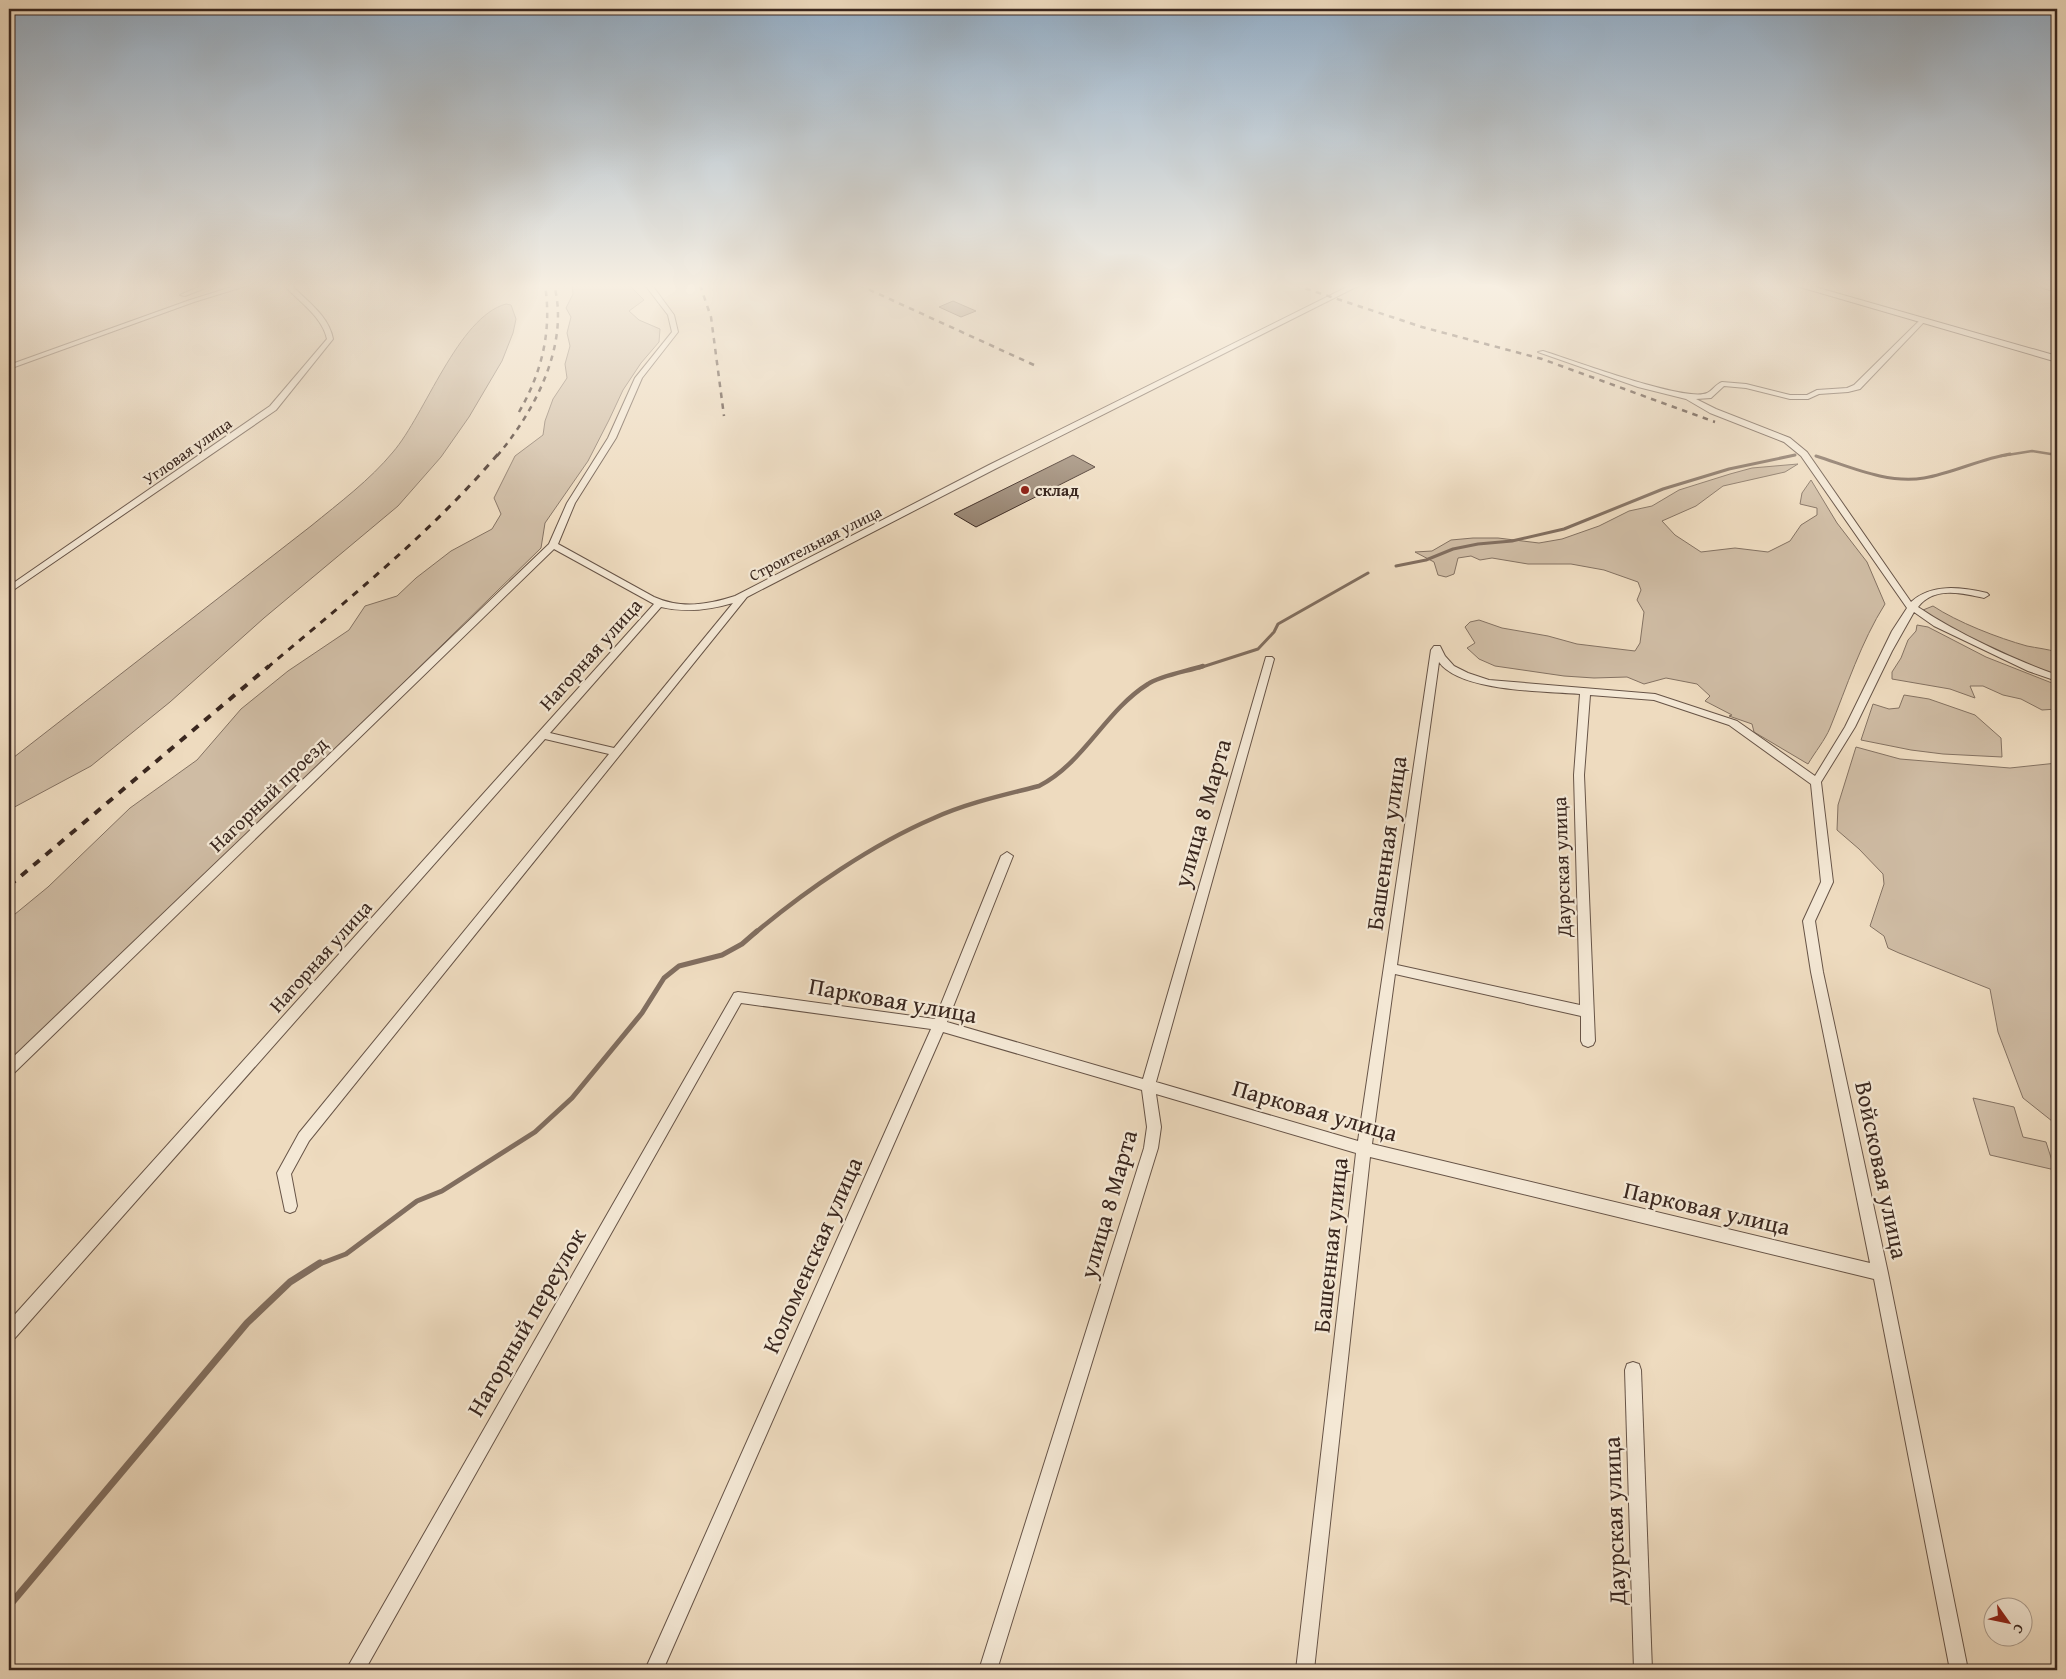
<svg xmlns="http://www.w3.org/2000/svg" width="2066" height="1679" font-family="'Gentium Book Plus',serif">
<rect width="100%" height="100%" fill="#eedbbf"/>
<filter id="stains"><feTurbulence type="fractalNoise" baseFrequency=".004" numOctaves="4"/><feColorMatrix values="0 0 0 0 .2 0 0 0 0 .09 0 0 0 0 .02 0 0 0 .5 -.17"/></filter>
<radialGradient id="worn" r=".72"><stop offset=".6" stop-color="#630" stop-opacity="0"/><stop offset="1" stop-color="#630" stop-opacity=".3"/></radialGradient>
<g fill="#cfbca4" stroke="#847262">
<path d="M572 285H629L644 300 629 311 639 320 660 329 659 342 641 363 623 390 609 420 588 461 545 523 541 548 9 1069V919L48 887 130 808 197 760 241 709 288 671 349 630 365 606 397 596 416 578 451 551 492 529 501 514 494 498 515 456 543 435 545 421 553 399 567 378 565 364 570 346 567 333 571 317 566 308 573 294Z"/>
<path d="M506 304 511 305 516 319 513 333 502 361 469 417 441 457 398 506 264 618 170 702 91 766 9 810V761L311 526C339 503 370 480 393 452 425 415 458 317 506 304Z"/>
<path d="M1798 464 1785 472 1723 486 1696 506 1662 521 1675 535 1701 552 1735 548 1768 552 1790 541 1801 525 1817 515V508L1800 504 1802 493 1811 480 1837 523 1867 562 1885 604C1861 642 1847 686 1830 728 1825 740 1815 752 1808 764L1754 732 1752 724 1729 716 1732 715 1705 701 1710 696 1697 684 1666 678 1644 684 1627 677 1594 678 1564 676 1495 666 1479 659 1467 648 1475 643 1465 627 1470 622 1479 620 1502 628 1548 636 1577 644 1635 651 1640 643 1644 612 1637 600 1641 590 1638 582 1604 570 1571 564H1528L1492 558 1480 560 1471 556 1458 558 1454 574 1446 577 1438 575 1434 562 1415 552 1432 551 1451 540 1473 538H1498L1539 543 1562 539 1599 526 1629 511 1652 506 1679 490 1730 474 1752 468Z"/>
<path d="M1933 606C1957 622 1998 638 2027 646 2037 648 2047 649 2057 652V676C2015 661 1959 636 1923 610Z"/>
<path d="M1917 625 1928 627 1986 657 2057 685V709L2042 710 2021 699 2003 695 1983 686H1970L1975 698 1950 689 1892 679V672L1901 658 1908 640 1916 631Z"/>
<path d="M1904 695 1929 699 1975 715 2001 738 2002 757 1943 754 1911 750 1861 740 1873 704 1889 709 1899 708Z"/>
<path d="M1856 747 1900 759 2010 768 2057 763V1125L2023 1098 1998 1032 1990 989 1899 953 1888 948 1884 936 1870 926 1884 884 1883 874 1859 849 1837 830 1838 805Z"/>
<path d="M1973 1098 2014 1107 2023 1137 2046 1142 2055 1170 1990 1155Z"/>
</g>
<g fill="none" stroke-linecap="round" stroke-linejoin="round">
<path stroke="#816e5f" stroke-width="2.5" d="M2001 456 2032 451 2057 455"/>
<g stroke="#816e5f" stroke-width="3">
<path d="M2052 454 2057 455"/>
<path d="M1816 456C1851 467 1887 484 1924 478 1953 473 1980 459 2010 454"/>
<path d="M1396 566 1426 560 1453 549 1478 544 1512 541 1564 529 1663 489 1729 469 1795 455"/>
<path d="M1199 668 1258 649 1274 632 1278 624 1368 573"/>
</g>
<path stroke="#816e5f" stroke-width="4.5" d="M755 933C806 890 873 844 934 818 967 803 1004 795 1039 786 1084 763 1105 711 1148 684 1159 676 1188 671 1203 666"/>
<path stroke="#816e5f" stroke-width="5" d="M317 1265 346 1254 417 1201 442 1191 535 1132 572 1098 642 1013 664 978 679 966 722 955 742 944 757 931"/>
<path stroke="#816e5f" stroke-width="7" d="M9 1606 247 1323 290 1282 320 1263"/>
</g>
<g fill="#988572" stroke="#3a271f">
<path d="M953 301 976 311 961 317 939 307Z"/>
<path d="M1073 455 1095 467 976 527 954 514Z"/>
</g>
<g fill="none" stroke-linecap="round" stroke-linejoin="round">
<defs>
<g id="street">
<path d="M203 285H213L185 296 180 295Z"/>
<path d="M238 285H249L194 302 9 369V365L190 300Z"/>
<path d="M284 285H291C307 301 329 316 333 339L276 410 9 593V586L270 406 327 339C322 316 299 302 284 285Z"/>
<path d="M645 285H652L674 315 678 332 642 378 616 438 575 503 558 544 654 597C681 609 707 605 735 596L989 465 1351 285H1360L995 469 747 597 309 1141 291 1174 297 1206 295 1211 290 1213 285 1211 277 1173 299 1133 609 754 545 739 15 1338 9 1340V1321L654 604 554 549 14 1073 9 1075V1061L549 544 567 503 608 438 635 378 672 332 668 315ZM733 603 614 748 550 733 661 607C686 613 709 610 733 603Z"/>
<path d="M1920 320 1925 321 1860 389 1848 392 1819 394 1808 399H1790L1746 388 1724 386 1711 398 1696 399 1716 409 1790 438 1807 452 1911 602C1932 583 1961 587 1987 593L1989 595 1984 598C1962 593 1934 586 1918 607 1957 633 2012 659 2057 675V681L2028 671 1934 626 1914 612 1892 651 1855 727 1821 782 1833 882 1815 921 1823 972 1888 1273 1968 1670H1950L1874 1279 1370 1157 1314 1670H1296L1356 1153 1156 1094 1161 1127 1158 1148 997 1670H979L1144 1148 1147 1127 1142 1090 943 1032 663 1670H645L931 1029 741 1003 365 1670H346L734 993 738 992 935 1019 1001 856 1007 852 1013 856 947 1022 1143 1079 1266 657H1272L1274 659 1156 1082 1358 1141 1431 650 1434 646H1440L1445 656 1454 666 1468 673 1489 680 1655 694 1737 721 1815 776 1845 727 1892 631 1907 608 1801 456 1784 442 1710 413 1686 399 1638 387 1538 352 1543 351C1570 359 1686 403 1707 393 1712 391 1716 384 1722 382L1746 384 1790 395H1807L1817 390 1847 388 1854 385ZM1439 662C1460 692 1545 691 1580 694L1574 775 1580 1005 1397 965ZM1590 695 1654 700 1729 725 1811 784 1821 882 1803 921 1811 972 1870 1263 1372 1144 1395 974 1581 1016V1041L1583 1045 1588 1047 1593 1045 1595 1041 1584 775Z"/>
<path d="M1633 1362 1639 1364 1641 1370 1652 1670H1634L1625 1370 1627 1364Z"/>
</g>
<path id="secondary" d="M1793 285H1808L2057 356V362Z"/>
<path id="primary" d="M2051 285H2057V289Z"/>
</defs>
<use href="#street" stroke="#675447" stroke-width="2"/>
<use href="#secondary" stroke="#3a271f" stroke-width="2"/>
<use href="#primary" stroke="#3a271f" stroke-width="2"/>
<use href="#street" fill="#f4e8d5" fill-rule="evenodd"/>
<use href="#secondary" fill="#f4e8d5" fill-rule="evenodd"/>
<use href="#primary" fill="#eedbbf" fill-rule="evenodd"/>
<path stroke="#3a271f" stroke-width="1" d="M2032 285 2057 293"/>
<g stroke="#3a271f" stroke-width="2.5" stroke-dasharray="5.5 5.5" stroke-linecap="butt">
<path d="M700 285 711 317 724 416"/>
<path d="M859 285 1034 365"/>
<path d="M1295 285 1422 327 1542 359 1715 422"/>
<path d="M519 412C542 372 552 331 545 285"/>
<path d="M497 456C535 411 570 344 554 285"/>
</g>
<path stroke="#3a271f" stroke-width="3" stroke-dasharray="7 7" stroke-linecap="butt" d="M267 668C347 600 430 534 498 454"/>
<path stroke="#3a271f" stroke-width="4" stroke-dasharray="8 8" stroke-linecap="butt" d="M9 886 269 666"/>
</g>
<linearGradient id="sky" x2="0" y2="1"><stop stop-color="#92abc2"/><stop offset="0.55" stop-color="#f7efe2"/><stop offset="1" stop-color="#f7efe2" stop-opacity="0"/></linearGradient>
<rect width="2066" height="520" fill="url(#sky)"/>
<circle fill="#8f2418" stroke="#f4e8d5" stroke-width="2" cx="1025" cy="490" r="5"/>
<g text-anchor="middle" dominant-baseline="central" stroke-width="4.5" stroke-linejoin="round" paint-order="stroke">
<g font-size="16" fill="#3a271f" stroke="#f4e8d5">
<text transform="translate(187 451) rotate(-35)">Угловая улица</text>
<text transform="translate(815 543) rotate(-27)">Строительная улица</text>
</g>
<g font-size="16" font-weight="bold" fill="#3a271f" stroke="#f4e8d5" text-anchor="start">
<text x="1035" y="490">склад</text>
</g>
<g font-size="20" fill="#3a271f" stroke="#f4e8d5">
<text transform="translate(590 654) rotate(-48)">Нагорная улица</text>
<text transform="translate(268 794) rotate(-44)">Нагорный проезд</text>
<text transform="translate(1561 867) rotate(-92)">Даурская улица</text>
<text transform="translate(320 956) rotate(-48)">Нагорная улица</text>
</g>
<g font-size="24" fill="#3a271f" stroke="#f4e8d5">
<text transform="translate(1202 813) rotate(-74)">улица 8 Марта</text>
<text transform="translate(1386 843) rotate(-82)">Башенная улица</text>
<text transform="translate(893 1000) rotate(10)">Парковая улица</text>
<text transform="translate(1315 1110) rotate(16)">Парковая улица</text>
<text transform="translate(1882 1170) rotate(78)">Войсковая улица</text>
<text transform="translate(1108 1204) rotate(-74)">улица 8 Марта</text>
<text transform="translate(1707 1208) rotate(13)">Парковая улица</text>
<text transform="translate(1330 1245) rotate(-84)">Башенная улица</text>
<text transform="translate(812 1255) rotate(-66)">Коломенская улица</text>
<text transform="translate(526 1322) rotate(-60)">Нагорный переулок</text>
<text transform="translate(1614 1521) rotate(-92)">Даурская улица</text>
</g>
</g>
<rect width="2066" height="1679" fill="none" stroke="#eedbbf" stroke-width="30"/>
<rect x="10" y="10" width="2046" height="1659" fill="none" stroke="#3a271f" stroke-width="2.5"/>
<rect x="15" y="15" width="2036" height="1649" fill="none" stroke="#3a271f"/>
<g transform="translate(2008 1622) rotate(123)"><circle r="24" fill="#f4e8d5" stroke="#aa9b8c"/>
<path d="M0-4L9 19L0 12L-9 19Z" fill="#8f2418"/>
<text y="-8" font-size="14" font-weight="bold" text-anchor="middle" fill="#3a271f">С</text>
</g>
<rect width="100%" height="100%" filter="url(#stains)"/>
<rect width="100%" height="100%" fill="url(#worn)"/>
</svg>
